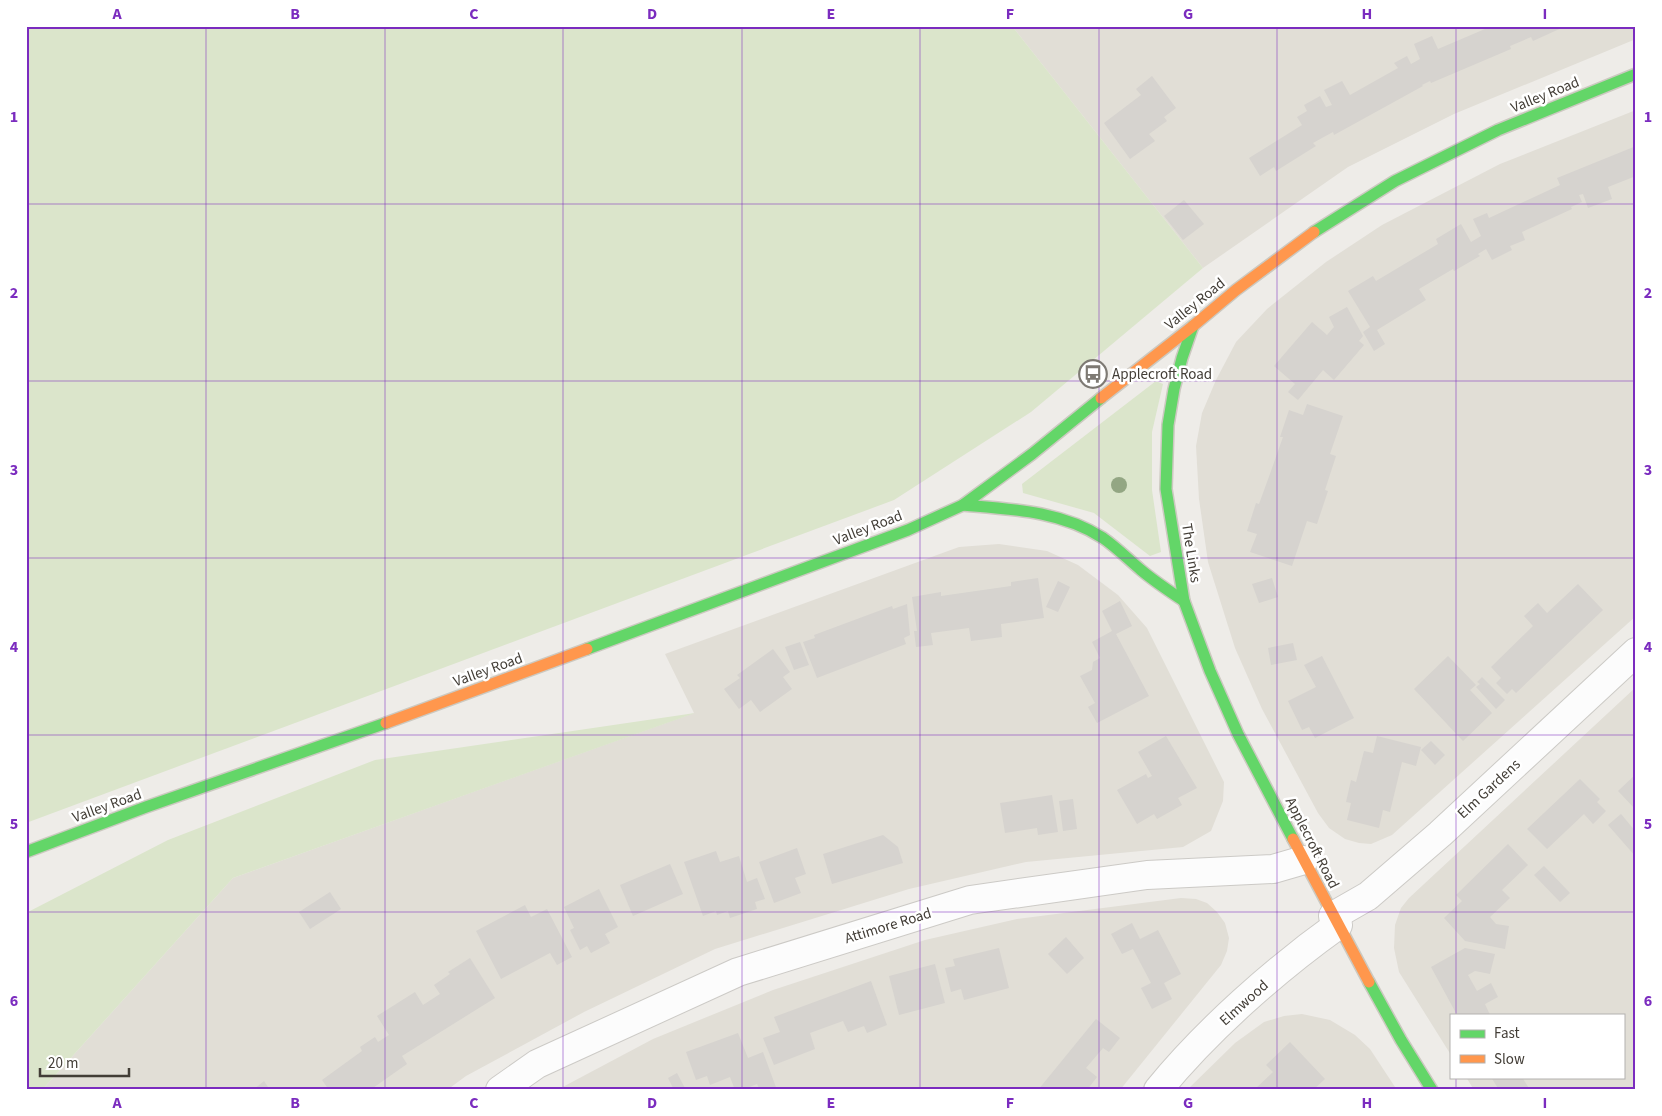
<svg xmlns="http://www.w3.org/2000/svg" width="1662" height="1116" font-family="'Source Sans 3',sans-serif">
<rect width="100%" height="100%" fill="#eeece8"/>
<g fill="#e1ded6">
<path d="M1012 26H1636V39L1454 114 1348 167 1203 268Z"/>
<path d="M1636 110V616L1392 835 1371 844 1359 843 1345 839 1329 828 1318 813 1262 709 1235 648 1208 562 1199 499 1196 446 1202 413 1216 380 1236 342 1267 309 1326 262 1382 225 1500 164Z"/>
<path d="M999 544 1047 551 1078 565 1118 595 1147 628 1224 782 1223 801 1211 831 1183 847 1026 862 909 889 715 949 584 1012 466 1076 447 1090H42L233 878 694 713 665 654 959 547Z"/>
<path d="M1636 687V1090H1474L1466 1077H1623V1015H1451V1055L1399 972 1394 948 1395 925 1401 908 1409 898Z"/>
<path d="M1181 898 1196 899 1207 903 1217 912 1225 923 1229 938 1227 951 1221 965 1120 1090H557L653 1039 773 990 925 940 1017 919Z"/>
<path d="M1302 1014 1330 1020 1355 1035 1370 1049 1397 1090H1187L1235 1043 1264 1022 1284 1016Z"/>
</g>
<g fill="#dbe5cb">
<path d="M26 26H1012L1203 268 1031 412 894 500 26 823Z"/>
<path d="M1156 381 1163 384 1152 432V490L1161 552 1150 556 1094 513 1023 493 1022 484Z"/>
<path d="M695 713 233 878 42 1090H26V913L168 840 375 760Z"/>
</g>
<g fill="#d6d3cf">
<path d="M1492 26H1566L1533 41 1531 37 1522 41 1510 46 1511 49 1431 83 1430 81 1422 85 1423 86 1334 135 1333 132 1322 138 1313 143 1316 146 1276 171 1274 167 1260 176 1249 158 1302 125 1297 117 1307 111 1304 105 1320 96 1326 107 1332 105 1324 90 1342 81 1350 95 1398 68 1394 63 1407 56 1411 64 1420 59 1414 44 1432 36 1438 49Z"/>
<path d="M1152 76 1176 108 1164 117 1167 121 1149 134 1155 141 1130 159 1104 123 1141 95 1136 89Z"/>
<path d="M1636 146V176L1608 187 1612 199 1588 208 1583 194 1579 195 1582 202 1571 207 1572 209 1522 232 1525 240 1510 246 1512 250 1492 260 1486 249 1478 254 1480 256 1454 271 1453 269 1419 289 1426 300 1377 330 1385 344 1374 351 1363 332 1370 327 1348 291 1373 276 1376 281 1438 244 1436 239 1461 224 1471 242 1481 236 1473 219 1487 213 1489 218 1560 185 1557 178Z"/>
<path d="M1184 200 1204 224 1183 240 1164 216Z"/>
<path d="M1347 307 1363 336 1359 341 1364 345 1334 380 1323 370 1298 400 1288 392 1295 384 1274 366 1312 322 1327 335 1334 327 1329 317Z"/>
<path d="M1307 404 1343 416 1330 454 1336 456 1325 490 1328 491 1317 524 1307 521 1292 566 1250 552 1257 534 1247 531 1256 503 1259 504 1271 471 1283 437H1280L1289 410 1303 415Z"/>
<path d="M1038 578 1044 618 1001 624 1002 637 971 641 969 628 931 633 933 645 916 647 914 631H917L912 597 941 592V596L1011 586V582Z"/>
<path d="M1272 578 1278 597 1259 603 1252 584Z"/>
<path d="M1058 581 1070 587 1058 612 1046 607Z"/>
<path d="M1578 584 1603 610 1516 693 1512 689 1507 694 1496 683 1501 678 1491 667 1533 626 1524 616 1538 603 1547 613Z"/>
<path d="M1120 601 1132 626 1116 634 1149 696 1097 723 1088 707 1095 703 1080 676 1092 670 1093 662 1100 658 1092 642 1112 631 1102 611Z"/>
<path d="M907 604 910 635 904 638 906 644 817 678 803 642 815 638 814 635 892 606 893 609Z"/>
<path d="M800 642 809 665 794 670 785 647Z"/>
<path d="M1293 643 1297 660 1271 665 1268 648Z"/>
<path d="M773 649 790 672 783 677 792 689 760 712 751 700 739 709 724 689 740 678 737 675Z"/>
<path d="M1322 656 1354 718 1315 738 1309 727 1302 730 1288 701 1316 687 1304 665Z"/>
<path d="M1448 656 1476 685 1470 690 1492 713 1463 741 1414 689Z"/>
<path d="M1482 677 1505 700 1496 709 1476 687 1480 684 1477 682Z"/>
<path d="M1166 736 1197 788 1178 798 1182 805 1157 819 1154 814 1137 824 1117 790 1146 774 1148 778 1152 776 1138 752Z"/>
<path d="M1377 736 1421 747 1416 766 1402 762 1390 812 1383 810 1379 828 1347 820 1351 803 1346 802 1351 780 1356 782 1364 751 1373 753Z"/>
<path d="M1431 741 1445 755 1435 765 1421 750Z"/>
<path d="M1636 774V810L1618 791Z"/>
<path d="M1580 779 1600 799 1597 802 1606 811 1593 824 1584 814 1547 849 1527 829Z"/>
<path d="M1052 795 1058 832 1038 835 1037 828 1005 833 1000 803Z"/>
<path d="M1073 799 1077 829 1063 831 1059 801Z"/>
<path d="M1621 814 1636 832V857L1608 825Z"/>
<path d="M883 835 898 847 903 863 832 884 823 854Z"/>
<path d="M1508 844 1528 865 1502 890 1510 898 1490 917 1496 924 1509 926 1505 949 1465 941 1444 918 1462 901 1456 895Z"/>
<path d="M797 848 806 874 795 878 801 893 774 903 759 862Z"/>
<path d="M716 851 720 862 739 856 747 882 757 878 765 899 755 902 757 909 730 918 728 911 717 915 716 911 703 916 684 862Z"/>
<path d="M670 864 683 894 633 916 620 885Z"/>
<path d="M1544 866 1570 893 1560 902 1534 875Z"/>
<path d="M599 889 618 927 605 934 610 943 591 953 587 946 580 950 570 930 574 928 564 907Z"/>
<path d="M330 892 341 909 310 929 299 912Z"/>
<path d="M525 905 531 917 547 909 572 957 557 965 550 953 501 979 476 931Z"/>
<path d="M1132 923 1140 939 1158 930 1181 974 1164 983 1172 999 1152 1009 1141 988 1151 983 1133 949 1122 954 1111 934Z"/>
<path d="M1066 937 1084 958 1067 974 1048 954Z"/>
<path d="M999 948 1009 988 964 1000 961 989 951 992 945 968 955 966 953 959Z"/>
<path d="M1465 948 1495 954 1490 974 1475 971 1468 975 1477 991 1491 983 1498 997 1485 1004 1490 1015H1457L1431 967Z"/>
<path d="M470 958 495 998 402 1056 407 1064 370 1090H329L322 1080 362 1051 360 1047 375 1037 378 1042 389 1035 377 1016 415 992 423 1005 440 994 434 985 450 974 448 972Z"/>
<path d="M935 964 945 1003 899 1015 889 976Z"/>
<path d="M871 981 887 1025 867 1033 864 1026 848 1032 843 1021 810 1033 815 1049 774 1065 763 1038 780 1032 774 1017Z"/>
<path d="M1096 1019 1120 1038 1109 1052 1103 1048 1086 1068 1097 1077 1087 1090H1038Z"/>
<path d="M738 1033 748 1058 763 1052 777 1090H760L757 1084 742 1090H735L730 1077 710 1085 707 1076 696 1080 686 1052Z"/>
<path d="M1290 1042 1325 1079 1313 1090H1254L1273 1072 1266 1065Z"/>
<path d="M677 1073 686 1090H674L668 1078Z"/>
<path d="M1491 1077H1522L1530 1090H1499Z"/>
<path d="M264 1081 270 1090H253Z"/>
</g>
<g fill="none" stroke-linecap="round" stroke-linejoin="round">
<defs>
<g id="street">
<path d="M1333 916 1368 896 1440 834 1636 652"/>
<path d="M500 1090 537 1064 738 972 970 900 1147 875 1273 869 1304 860"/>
<path d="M1158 1090C1207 1030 1275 970 1338 925"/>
</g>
<g id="fast">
<path d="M1314 232 1395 181 1498 130 1636 74"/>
<path d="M1193 326 1182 358 1174 389 1168 425 1166 489 1184 601 1210 671 1238 734 1293 839"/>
<path d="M963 505C1011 509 1061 511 1103 538 1116 547 1128 559 1141 570 1154 581 1169 591 1184 601"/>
<path d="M587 649 908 530 963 505 1032 454 1101 398"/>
<path d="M26 852 146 807 386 723"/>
<path d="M1369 982 1401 1040 1432 1090"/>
</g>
<g id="slow">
<path d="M1101 398 1193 326 1236 290 1314 232"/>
<path d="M386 723 587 649"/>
<path d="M1293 839 1369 982"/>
</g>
</defs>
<use href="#street" stroke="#cccac6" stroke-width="30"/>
<use href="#fast" stroke="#ccc9c0" stroke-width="14"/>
<use href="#slow" stroke="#ccc9c0" stroke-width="14"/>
<use href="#street" stroke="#fcfcfc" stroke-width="28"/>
<use href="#fast" stroke="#63d668" stroke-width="11"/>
<use href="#slow" stroke="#ff974d" stroke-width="11"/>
</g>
<circle fill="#93a683" cx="1119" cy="485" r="8"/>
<path fill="none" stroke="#7b2cbf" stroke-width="1" stroke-opacity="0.55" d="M206 26V1090M385 26V1090M563 26V1090M742 26V1090M920 26V1090M1099 26V1090M1277 26V1090M1456 26V1015M26 204H1636M26 381H1636M26 558H1636M26 735H1636M26 912H1636M1456 1077V1090"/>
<defs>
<symbol id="bus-ring" viewBox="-11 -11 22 22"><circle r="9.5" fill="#fff" stroke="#7e7a74" stroke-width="1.5"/><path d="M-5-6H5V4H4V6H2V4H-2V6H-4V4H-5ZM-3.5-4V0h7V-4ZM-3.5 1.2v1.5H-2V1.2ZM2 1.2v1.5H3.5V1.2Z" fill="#7e7a74"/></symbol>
</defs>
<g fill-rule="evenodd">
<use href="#bus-ring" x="1077" y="358" width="32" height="32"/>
</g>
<g text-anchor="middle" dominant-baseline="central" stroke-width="5" stroke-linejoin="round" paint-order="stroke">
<g font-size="15" fill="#423d36" stroke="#fff">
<text transform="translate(1545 95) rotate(-22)">Valley Road</text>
<text transform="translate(1195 304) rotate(-39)">Valley Road</text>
<text transform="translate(868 528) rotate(-21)">Valley Road</text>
<text transform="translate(1191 553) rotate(81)">The Links</text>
<text transform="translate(488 670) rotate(-20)">Valley Road</text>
<text transform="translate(1489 789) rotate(-43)">Elm Gardens</text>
<text transform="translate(107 806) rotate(-20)">Valley Road</text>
<text transform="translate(1312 843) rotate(63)">Applecroft Road</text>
<text transform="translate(888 926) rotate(-17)">Attimore Road</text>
<text transform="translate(1244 1003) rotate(-42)">Elmwood</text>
</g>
<g font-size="15" fill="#423d36" stroke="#fff" text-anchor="start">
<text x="1112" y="374">Applecroft Road</text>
</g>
</g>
<rect width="1662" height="1116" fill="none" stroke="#ffffff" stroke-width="55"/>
<rect x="1450" y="1014" width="175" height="65" fill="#ffffff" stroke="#b3b1af"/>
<rect x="1460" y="1030" width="25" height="8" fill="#63d668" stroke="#b3b1af"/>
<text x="1494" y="1038" font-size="15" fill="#423d36">Fast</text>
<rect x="1460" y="1055" width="25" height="8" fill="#ff974d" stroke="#b3b1af"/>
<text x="1494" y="1064" font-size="15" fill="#423d36">Slow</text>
<path d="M40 1068v8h89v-8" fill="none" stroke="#423d36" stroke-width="2.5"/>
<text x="48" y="1068" font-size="15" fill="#423d36" stroke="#ffffff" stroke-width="4" paint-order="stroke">20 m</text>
<rect x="28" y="28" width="1606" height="1060" fill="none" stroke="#7b2cbf" stroke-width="2"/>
<g font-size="16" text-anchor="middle" font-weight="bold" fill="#7b2cbf">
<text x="117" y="19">A</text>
<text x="295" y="19">B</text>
<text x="474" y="19">C</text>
<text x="652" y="19">D</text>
<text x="831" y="19">E</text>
<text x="1010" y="19">F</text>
<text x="1188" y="19">G</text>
<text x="1367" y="19">H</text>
<text x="1545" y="19">I</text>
<text x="14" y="122">1</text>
<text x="1648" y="122">1</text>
<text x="14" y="298">2</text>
<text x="1648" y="298">2</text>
<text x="14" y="475">3</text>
<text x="1648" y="475">3</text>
<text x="14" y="652">4</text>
<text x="1648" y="652">4</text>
<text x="14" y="829">5</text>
<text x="1648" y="829">5</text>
<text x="14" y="1006">6</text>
<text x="1648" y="1006">6</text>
<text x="117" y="1108">A</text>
<text x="295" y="1108">B</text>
<text x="474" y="1108">C</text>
<text x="652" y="1108">D</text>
<text x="831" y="1108">E</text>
<text x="1010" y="1108">F</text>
<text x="1188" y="1108">G</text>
<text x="1367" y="1108">H</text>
<text x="1545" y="1108">I</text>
</g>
</svg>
